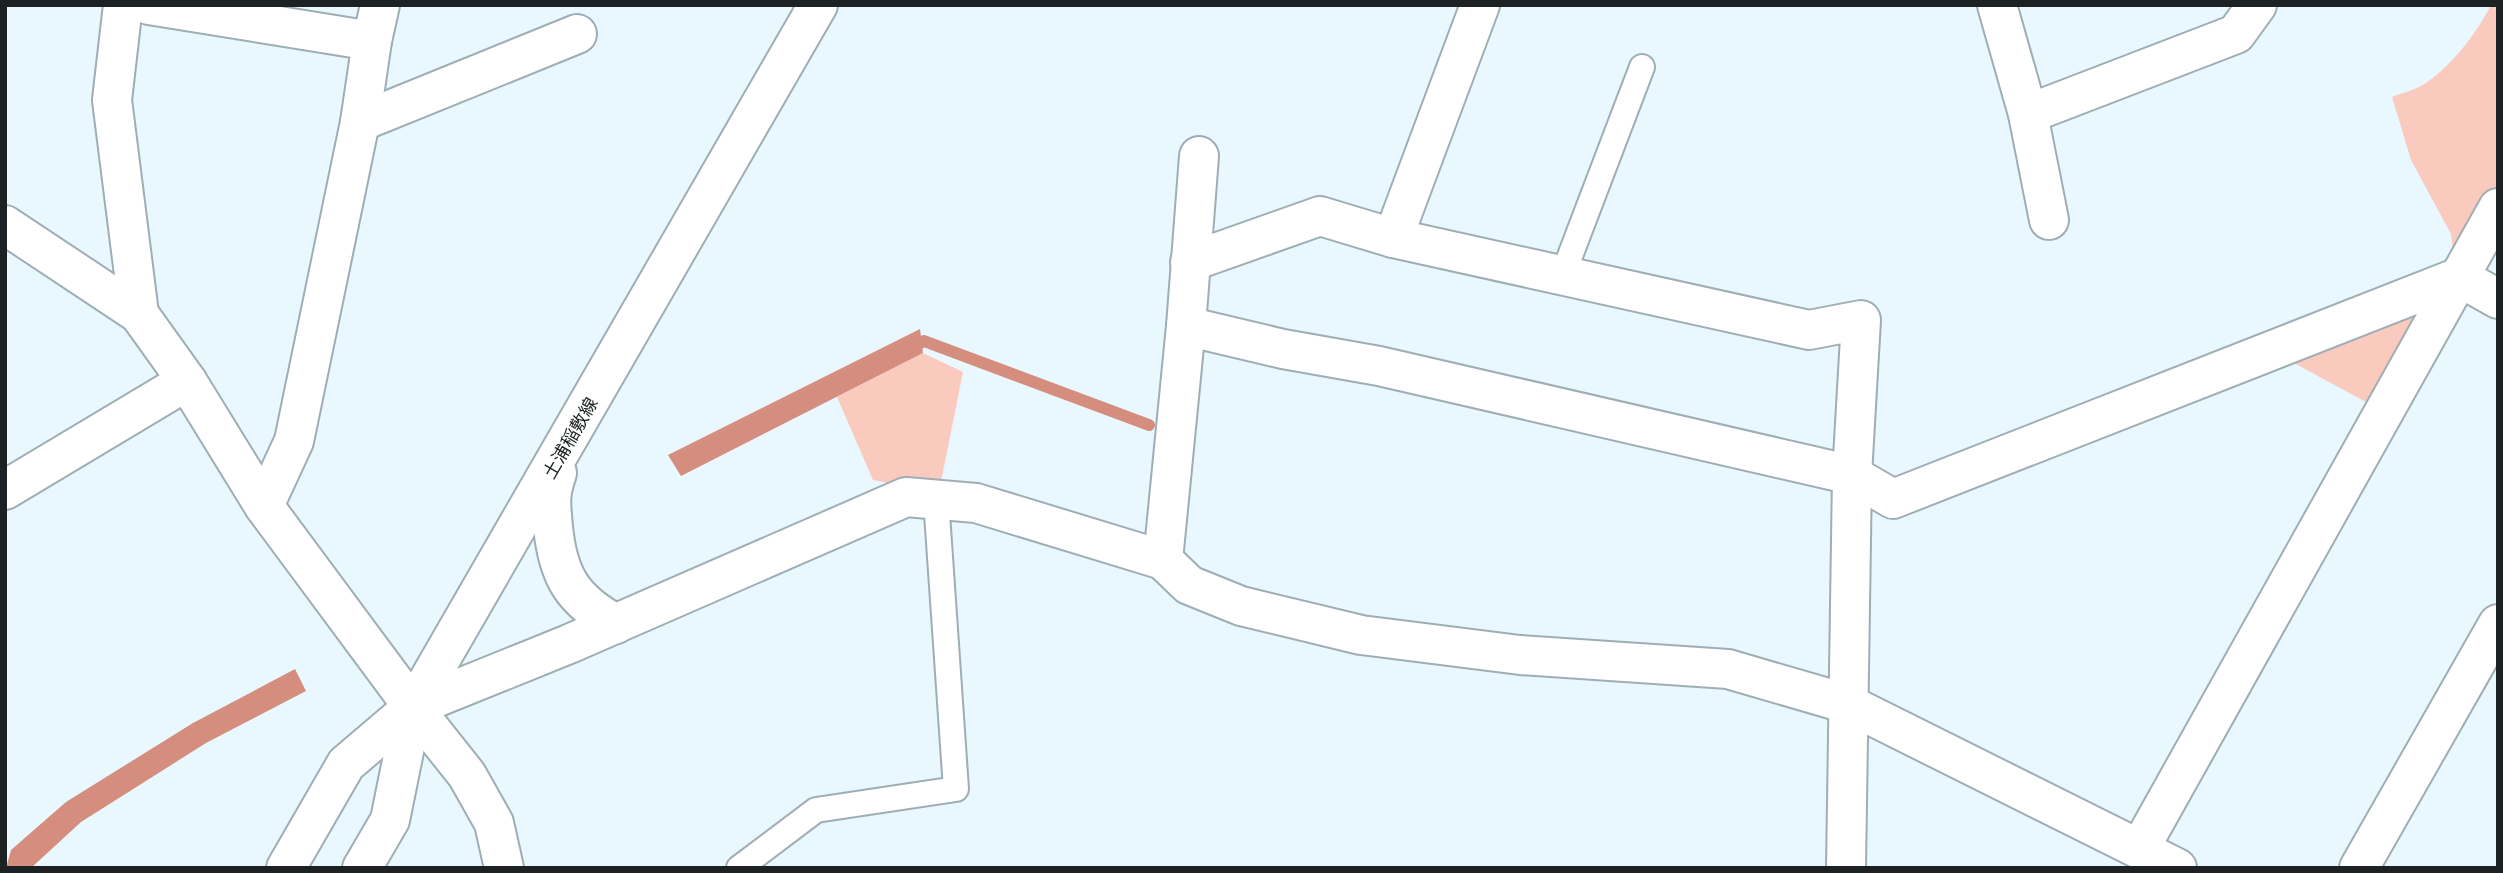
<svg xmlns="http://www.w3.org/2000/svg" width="2503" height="873" font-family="'IBM Plex Sans','Noto Sans JP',sans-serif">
<rect width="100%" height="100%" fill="#e8f8fe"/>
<g fill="#fbcabe">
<path d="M2491 5H2498V192L2455 267 2451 234 2411 160 2392 97C2402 93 2414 90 2423 85 2450 68 2477 33 2491 5Z"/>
<path d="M2446 289 2379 409 2277 354Z"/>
<path d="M923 353 963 372 940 487 904 486 873 480 837 397Z"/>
</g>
<g fill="#d58d7d">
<path d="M920 329 923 353 681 476 668 455Z"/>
<path d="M295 669 306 691 206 743 81 822 31 868H6L11 850 66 802 193 723Z"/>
</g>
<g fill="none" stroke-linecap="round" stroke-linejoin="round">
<path stroke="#d58d7d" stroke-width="12" d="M909 349 924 341 1149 425"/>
<defs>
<g id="service">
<path d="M1562 277 1642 67"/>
<path d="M739 868 816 810 956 789 936 499"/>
</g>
<g id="minor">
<path d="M123 5 112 100 139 314"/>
<path d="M149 5 372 41"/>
<path d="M1480 5 1393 238 1809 330 1861 320 1852 475 1846 868"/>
<path d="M1997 5 2028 114 2236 34 2257 5"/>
<path d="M2028 114 2049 220"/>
<path d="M360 122 577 34"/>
<path d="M5 225 139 314 187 381 264 506 413 707 569 644 906 497 976 503 1163 560 1189 585 1241 606 1361 635 1520 655 1728 669 1848 704 2177 868"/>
<path d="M1190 262 1320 216 1393 238"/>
<path d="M2459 277 2498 299"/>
<path d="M1186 326 1283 349 1379 366 1852 475 1893 499 2459 277"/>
<path d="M5 490 187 381"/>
<path d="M264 506 294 441 360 122 372 41 380 5"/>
<path d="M1163 560 1186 326 1199 156"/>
<path d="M2140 848 2498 208"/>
<path d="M2359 868 2498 624"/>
</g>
<g id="primary">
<path d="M557 473C549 496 551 503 553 527 558 576 572 600 616 624"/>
<path d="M413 707 467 775 494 823 504 868"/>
<path d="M286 868 346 764 413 707"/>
<path d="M362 868 390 820 413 707 818 5"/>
</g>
</defs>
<use href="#service" stroke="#9eaeb4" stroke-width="28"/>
<use href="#minor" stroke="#9eaeb4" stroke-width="42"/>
<use href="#primary" stroke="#9eaeb4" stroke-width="42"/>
<use href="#service" stroke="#fff" stroke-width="24"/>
<use href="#minor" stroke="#fff" stroke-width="38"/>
<use href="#primary" stroke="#fff" stroke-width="38"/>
</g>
<g text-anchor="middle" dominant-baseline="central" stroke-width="6" stroke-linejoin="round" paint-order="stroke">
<g font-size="18" fill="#1c2224" stroke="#fff">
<text transform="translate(570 438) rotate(-60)">土浦稲敷線</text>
</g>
</g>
<rect width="2503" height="873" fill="none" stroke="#1c2224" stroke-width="14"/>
</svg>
